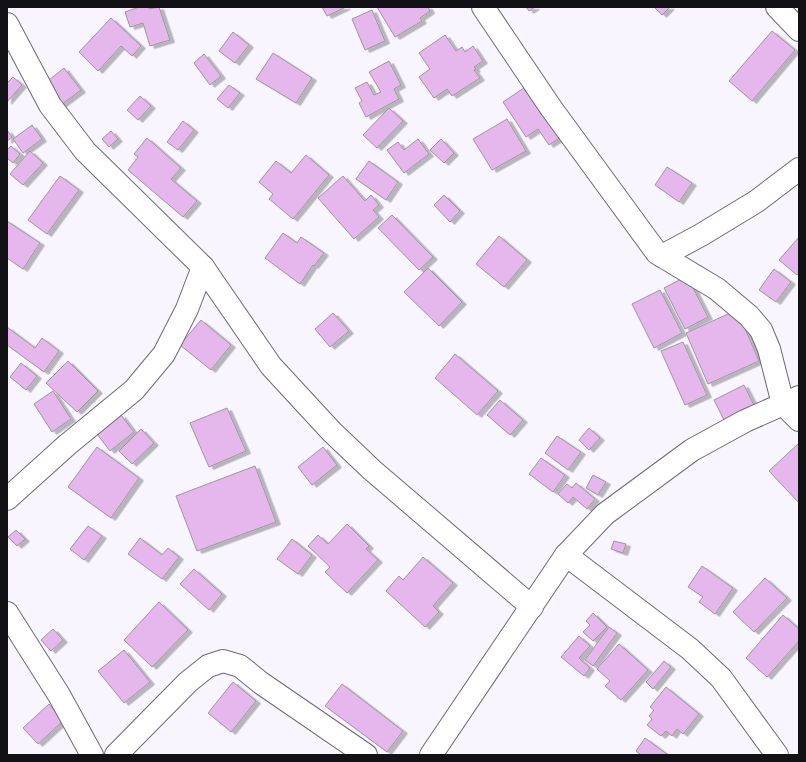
<svg xmlns="http://www.w3.org/2000/svg" width="806" height="762" font-family="'DM Sans',sans-serif">
<defs>
<filter id="shadow"><feDropShadow dx="4.5" dy="2.5" stdDeviation="0" flood-color="#0004"/></filter>
</defs>
<rect width="100%" height="100%" fill="#f9f5ff"/>
<g fill="#e5b7ed" stroke="#9d959e" filter="url(#shadow)">
<path d="M139 7H148L149 9 159 7 170 40 150 46 143 23 130 27 125 12Z"/>
<path d="M322 7H346L327 16Z"/>
<path d="M377 7H428L430 11 420 18 422 21 395 37Z"/>
<path d="M526 7H535L529 11Z"/>
<path d="M654 7H670L662 15Z"/>
<path d="M372 10 385 41 365 50 352 19Z"/>
<path d="M111 18 141 46 132 56 121 46 98 71 79 52Z"/>
<path d="M772 31 795 50 752 101 729 81Z"/>
<path d="M233 32 249 45 235 63 219 51Z"/>
<path d="M445 35 456 51 462 47 465 52 473 46 483 61 474 67 476 69 474 70 480 78 452 96 447 89 434 98 419 77 430 69 419 53Z"/>
<path d="M273 53 312 78 296 103 256 79Z"/>
<path d="M204 54 221 76 210 85 194 63Z"/>
<path d="M389 61 401 85 394 89 399 99 366 117 359 103 362 101 355 88 367 82 374 95 381 92 369 72Z"/>
<path d="M64 68 81 90 61 105 44 84Z"/>
<path d="M13 77 22 85 7 102V83Z"/>
<path d="M229 85 240 93 228 108 217 99Z"/>
<path d="M524 88 564 135 549 145 538 129 526 137 503 102Z"/>
<path d="M140 96 151 106 138 120 127 110Z"/>
<path d="M389 108 403 121 377 148 363 135Z"/>
<path d="M507 119 526 151 492 170 473 139Z"/>
<path d="M183 121 194 130 178 150 167 142Z"/>
<path d="M32 125 42 139 23 153 13 139Z"/>
<path d="M7 130 12 137 7 141Z"/>
<path d="M111 131 118 139 109 147 102 139Z"/>
<path d="M147 138 181 168 171 179 197 201 183 217 128 170 138 157 134 154Z"/>
<path d="M418 139 429 154 404 173 387 150 398 142 404 150Z"/>
<path d="M441 139 454 153 444 163 430 150Z"/>
<path d="M11 146 20 154 13 163 7 158V150Z"/>
<path d="M30 151 43 163 23 185 10 174Z"/>
<path d="M306 155 329 175 293 219 269 199 273 194 259 182 276 161 291 173Z"/>
<path d="M369 161 398 182 386 200 356 179Z"/>
<path d="M667 167 692 183 679 202 655 185Z"/>
<path d="M60 176 79 190 47 234 28 220Z"/>
<path d="M343 176 365 201 371 195 379 205 373 210 379 217 354 239 318 198Z"/>
<path d="M444 195 460 211 450 222 434 205Z"/>
<path d="M392 215 433 257 419 270 378 228Z"/>
<path d="M7 221 40 243 23 269 7 258Z"/>
<path d="M283 233 297 243 301 237 324 253 314 266 313 265 300 284 265 258Z"/>
<path d="M499 236 527 260 504 287 476 264Z"/>
<path d="M799 237V273L797 275 779 260Z"/>
<path d="M428 268 462 302 439 326 404 292Z"/>
<path d="M774 269 791 282 776 302 759 290Z"/>
<path d="M687 276 708 317 685 329 664 288Z"/>
<path d="M660 290 682 333 654 348 632 304Z"/>
<path d="M737 310 759 361 708 384 686 333Z"/>
<path d="M333 313 349 331 330 347 315 329Z"/>
<path d="M201 320 231 345 211 370 180 345Z"/>
<path d="M7 327 35 348 42 338 59 351 44 372 7 345Z"/>
<path d="M683 342 707 395 685 405 661 351Z"/>
<path d="M455 354 498 391 477 415 435 378Z"/>
<path d="M68 361 98 391 77 412 46 383Z"/>
<path d="M21 363 37 376 26 390 10 377Z"/>
<path d="M744 385 754 405 724 420 714 400Z"/>
<path d="M53 391 71 419 52 432 34 404Z"/>
<path d="M500 400 523 420 510 435 487 415Z"/>
<path d="M227 408 246 451 209 467 190 423Z"/>
<path d="M121 415 134 432 110 451 97 434Z"/>
<path d="M589 428 600 438 589 450 579 440Z"/>
<path d="M141 429 154 443 132 464 119 451Z"/>
<path d="M557 436 581 452 568 470 545 453Z"/>
<path d="M799 443V503L769 471Z"/>
<path d="M97 447 139 478 111 518 68 487Z"/>
<path d="M323 447 337 465 312 485 298 467Z"/>
<path d="M541 458 565 475 553 492 529 474Z"/>
<path d="M255 466 276 522 197 551 176 496Z"/>
<path d="M593 475 606 482 598 495 586 488Z"/>
<path d="M576 483 595 499 587 509 573 497 568 503 558 494 567 484 572 488Z"/>
<path d="M347 524 369 546 366 549 378 560 347 593 325 572 330 567 308 546 318 535 328 544Z"/>
<path d="M88 526 102 536 84 560 70 549Z"/>
<path d="M16 530 25 539 17 546 8 537Z"/>
<path d="M140 538 162 555 168 548 179 557 162 579 128 554Z"/>
<path d="M292 539 312 555 298 574 277 559Z"/>
<path d="M614 541 626 544 623 553 611 549Z"/>
<path d="M423 557 453 583 433 606 439 612 425 627 386 591 399 576 403 580Z"/>
<path d="M702 566 733 588 715 614 699 602 703 597 688 587Z"/>
<path d="M194 569 222 594 209 610 180 584Z"/>
<path d="M765 578 787 598 754 632 733 612Z"/>
<path d="M159 602 188 630 152 667 124 640Z"/>
<path d="M593 613 607 627 593 641 583 632 590 625 586 621Z"/>
<path d="M783 615 799 629V641L767 677 746 658Z"/>
<path d="M609 627 617 633 593 666 585 660Z"/>
<path d="M53 629 63 640 51 651 41 640Z"/>
<path d="M579 636 590 646 579 658 590 668 584 676 561 657Z"/>
<path d="M619 644 648 670 621 700 605 686 610 681 597 669Z"/>
<path d="M124 650 150 682 124 703 98 671Z"/>
<path d="M664 661 671 667 653 689 646 682Z"/>
<path d="M233 682 256 701 231 732 208 713Z"/>
<path d="M342 684 403 731 387 752 325 706Z"/>
<path d="M666 687 699 714 683 734 677 729 672 736 666 731 661 736 647 725 652 719 649 716 654 710 650 707Z"/>
<path d="M49 704 63 721 38 744 23 728Z"/>
<path d="M645 738 668 755H641L636 751Z"/>
</g>
<g fill="none" stroke-linecap="round" stroke-linejoin="round">
<defs>
<g id="minor">
<path d="M483 7 551 108 657 253 717 289 749 316 761 330 769 349 783 404 799 420"/>
<path d="M777 7 799 30"/>
<path d="M7 24 50 105 85 151 203 267 271 366 332 432 372 470 532 607"/>
<path d="M662 256 701 235 757 201 799 169"/>
<path d="M7 499 67 445 134 390 164 354 187 309 203 267"/>
<path d="M566 555 690 649 721 678 777 755"/>
<path d="M7 613 59 695 92 755"/>
<path d="M116 755 188 682 208 666 223 661 240 666 261 683 366 755"/>
<path d="M431 755 566 555 605 514 692 450 745 421 799 397"/>
</g>
</defs>
<use href="#minor" stroke="#6e6a75" stroke-width="24"/>
<use href="#minor" stroke="#fff" stroke-width="22"/>
</g>
<rect width="806" height="762" fill="none" stroke="#121115" stroke-width="16"/>
</svg>
